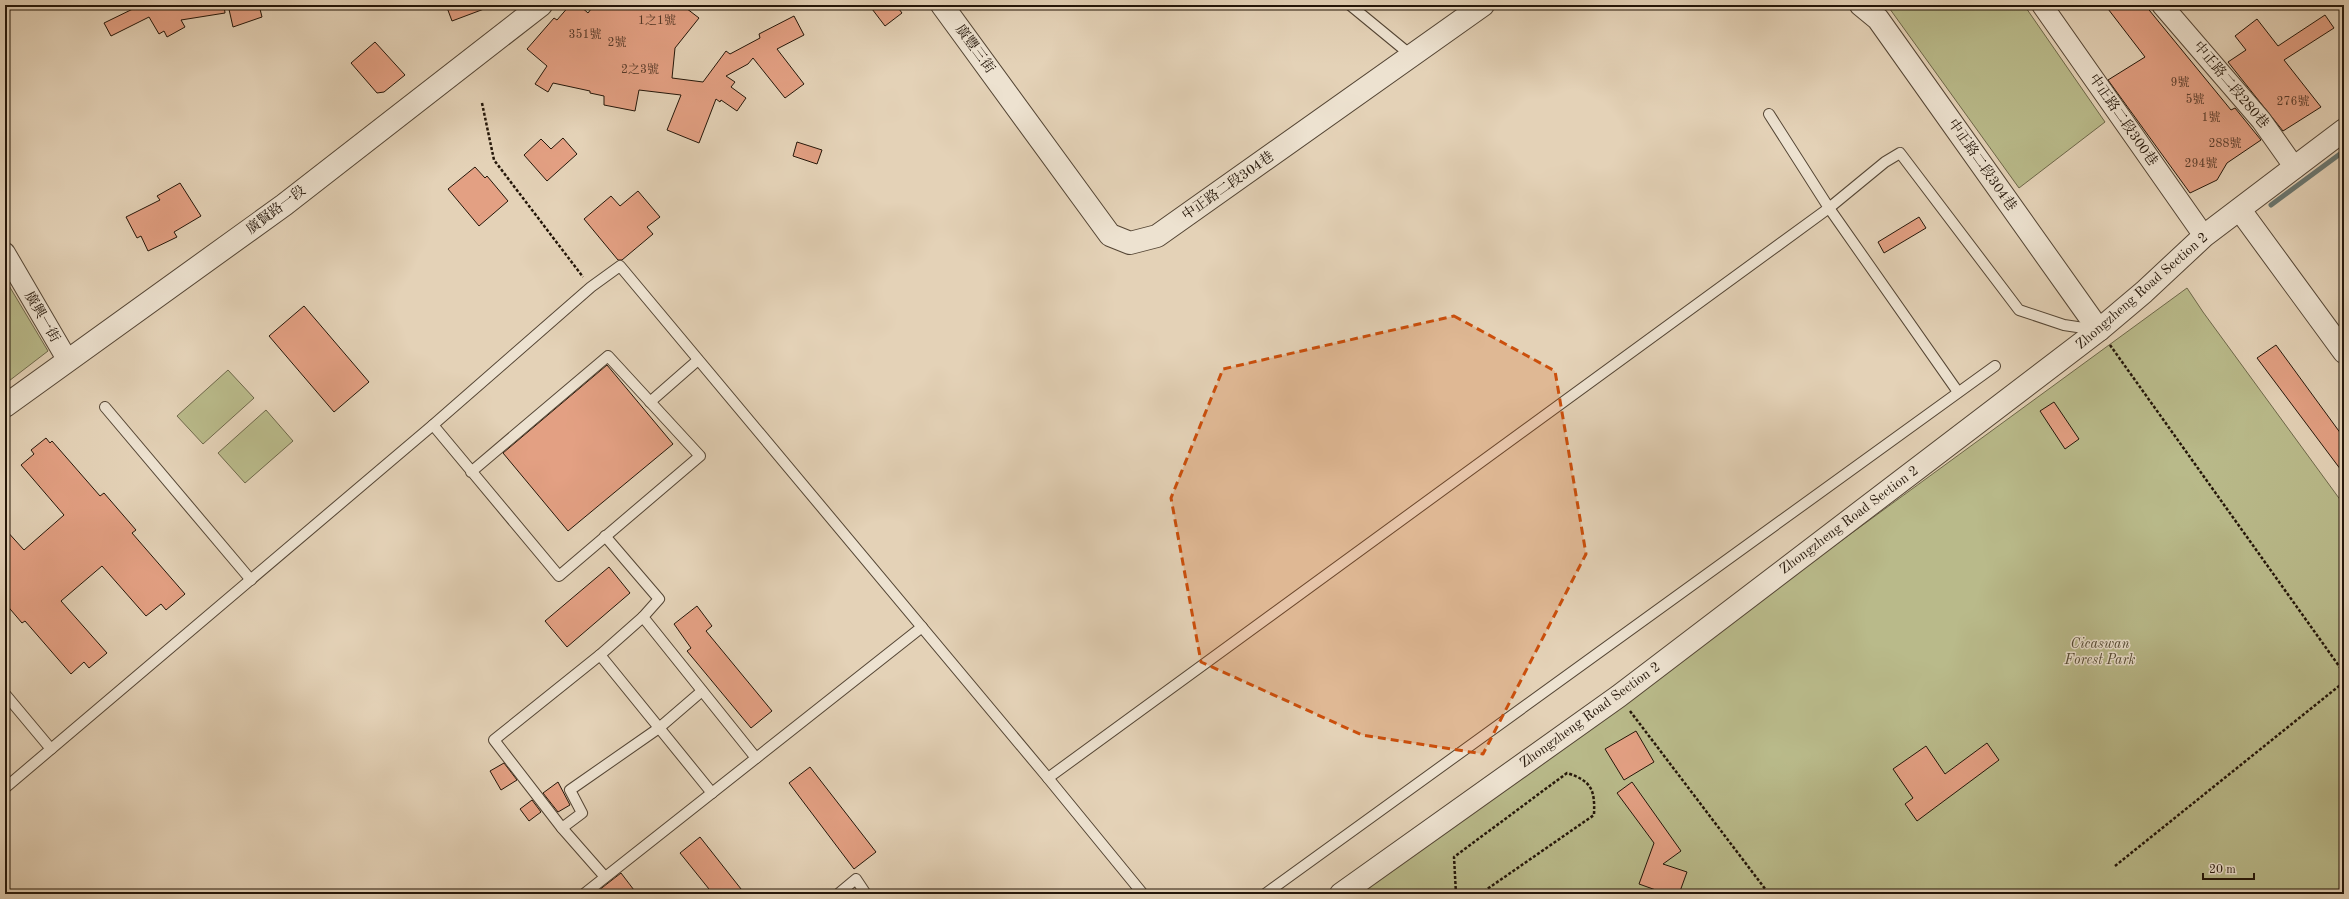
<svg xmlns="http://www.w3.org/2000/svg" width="2349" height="899" font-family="'Old Standard TT','Noto Serif TC',serif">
<rect width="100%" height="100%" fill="#e4d2b7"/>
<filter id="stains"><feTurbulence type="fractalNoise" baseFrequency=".005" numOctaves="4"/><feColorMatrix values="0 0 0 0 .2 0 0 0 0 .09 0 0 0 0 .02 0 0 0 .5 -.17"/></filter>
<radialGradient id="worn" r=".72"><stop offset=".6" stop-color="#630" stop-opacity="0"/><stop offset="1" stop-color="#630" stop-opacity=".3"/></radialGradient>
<g fill="#b9ba8a" stroke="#6e684a">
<path d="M1887 5H2024L2105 122 2019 188Z"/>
<path d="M5 279 48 351 5 384Z"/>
<path d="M2187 288 2203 312 2344 505V894H1358Z"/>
<path d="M228 370 254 398 203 444 177 416Z"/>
<path d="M266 410 293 441 245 483 218 453Z"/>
</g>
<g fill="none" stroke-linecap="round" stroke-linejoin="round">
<path stroke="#697670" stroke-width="5" d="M2271 205 2344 151"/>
</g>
<g fill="#e3a083" stroke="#241609">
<path d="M141 5H224L225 13 181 20 185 27 167 37 164 31 159 34 149 17 111 36 104 23Z"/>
<path d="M228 5H259L262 17 233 27Z"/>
<path d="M446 5H492V6L452 21Z"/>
<path d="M570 5H579L588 13 594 5H682L699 18 675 48 672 78 703 82 726 51 730 54 760 38 759 34 794 16 804 35 777 49 804 84 785 98 753 58 748 64 726 76 735 82 731 87 746 98 737 111 721 100 720 102 716 99 699 143 667 130 681 95 639 90 635 111 604 105V96L590 93V91L553 83 548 92 535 84 547 66 527 49 554 18 557 20Z"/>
<path d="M869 5H896L902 13 885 26Z"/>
<path d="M2105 5H2145L2231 110 2235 108 2261 140 2227 163 2217 180 2190 193 2108 80 2145 57Z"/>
<path d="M2325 15 2334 28 2284 60 2321 107 2283 131 2228 62 2246 50 2235 36 2257 19 2278 46Z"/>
<path d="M375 42 405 75 384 92 377 93 351 63Z"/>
<path d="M563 138 577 154 547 181 524 155 541 139 551 149Z"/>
<path d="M797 142 822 150 817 164 793 156Z"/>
<path d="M475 167 485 178 487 176 508 201 479 226 448 189Z"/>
<path d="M180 183 201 216 174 232 177 237 148 251 141 236 137 238 126 217 160 200 157 196Z"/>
<path d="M638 191 660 217 647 227 653 234 622 260H618L584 219 611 196 620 206Z"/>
<path d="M1919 217 1926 228 1884 253 1878 242Z"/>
<path d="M304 306 369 382 334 412 269 336Z"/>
<path d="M2276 345 2344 438V474L2257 358Z"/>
<path d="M607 365 673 444 568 531 503 453Z"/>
<path d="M2054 402 2079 439 2065 449 2040 411Z"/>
<path d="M46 438 50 443 52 441 100 496 104 493 136 530 132 533 185 594 166 610 161 604 146 616 102 566 61 601 107 653 89 668 84 662 71 674 25 621 22 623 5 603V529L24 550 64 515 21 465 34 454 31 450Z"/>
<path d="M609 567 630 593 567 647 545 621Z"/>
<path d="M697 606 712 626 706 631 772 711 751 728 687 651 691 648 674 624Z"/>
<path d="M1636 731 1654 762 1624 780 1605 749Z"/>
<path d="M1987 743 1999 760 1917 821 1905 804 1913 798 1893 769 1926 746 1945 774Z"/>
<path d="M504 763 517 780 501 790 490 771Z"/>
<path d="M810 767 876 852 854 869 789 783Z"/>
<path d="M558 782 570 805 558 812 543 793Z"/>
<path d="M1632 782 1681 851 1663 864 1687 872 1679 894H1667L1639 884 1654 843 1617 793Z"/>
<path d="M532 800 541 812 529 821 520 809Z"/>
<path d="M700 837 745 894H713L680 853Z"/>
<path d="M621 873 637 894H594Z"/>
</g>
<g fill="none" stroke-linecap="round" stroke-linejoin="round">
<defs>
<g id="service">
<path d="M1350 5 1412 56"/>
<path d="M1769 114 1829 208 1958 392"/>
<path d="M650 402 698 360"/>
<path d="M105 407 251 580"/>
<path d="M433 425 559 576 700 456 608 356 471 472"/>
<path d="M605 536 659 599 643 617 756 758"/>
<path d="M600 655 643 617"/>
<path d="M5 694 51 749"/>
<path d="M1048 778 1143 894"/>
<path d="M5 788 433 425 591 287 620 266 1048 778 1829 208 1885 162 1900 153 2019 310 2064 325 2097 330"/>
<path d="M562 828 582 813 570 790 659 728 702 691"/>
<path d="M605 877 562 828 494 740 600 655 712 793"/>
<path d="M584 894 922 627"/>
<path d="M838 894 856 879 866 894"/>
<path d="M1265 894 1995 366"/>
</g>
<g id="minor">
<path d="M2042 5 2204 236"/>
<path d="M2162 5 2261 120 2295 168"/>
<path d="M5 253 68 361"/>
</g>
<g id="tertiary">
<path d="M942 5 1110 235 1130 243 1157 236 1483 5"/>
<path d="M1861 5 1878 19 2099 330"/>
<path d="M2240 210 2344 352"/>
<path d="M5 406 284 205 541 5"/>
<path d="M1341 894 1619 696 2099 330 2144 292 2204 236 2344 130"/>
</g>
</defs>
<use href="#service" stroke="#544534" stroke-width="12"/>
<use href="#minor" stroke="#544534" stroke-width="22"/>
<use href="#tertiary" stroke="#544534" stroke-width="24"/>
<g stroke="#241609" stroke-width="2.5" stroke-dasharray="3 2" stroke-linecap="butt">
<path d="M482 103 494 160 583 277"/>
<path d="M2110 345 2344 673"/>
<path d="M1630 711 1769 894"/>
<path d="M2115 866 2344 682"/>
<path d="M1456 894 1454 857 1567 773C1592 781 1595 790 1594 815L1480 894"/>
</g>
<use href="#service" stroke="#ede2d0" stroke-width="10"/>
<use href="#minor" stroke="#ede2d0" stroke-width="20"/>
<use href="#tertiary" stroke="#ede2d0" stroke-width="22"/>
</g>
<path fill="#cb4f0c" fill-opacity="0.2" stroke="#cb4f0c" stroke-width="3" stroke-dasharray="8 5" stroke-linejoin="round" d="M1454 316 1555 371 1586 554 1483 754 1362 735 1201 662 1171 498 1223 369Z"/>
<g text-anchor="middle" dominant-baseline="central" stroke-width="3" stroke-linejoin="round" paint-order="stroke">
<g font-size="12" fill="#543828">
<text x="657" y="21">1之1號</text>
<text x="585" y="35">351號</text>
<text x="617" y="43">2號</text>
<text x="640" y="70">2之3號</text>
<text x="2180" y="83">9號</text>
<text x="2195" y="100">5號</text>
<text x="2293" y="102">276號</text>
<text x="2211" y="118">1號</text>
<text x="2225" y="144">288號</text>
<text x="2201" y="164">294號</text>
</g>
<g font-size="14" fill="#241609" stroke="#ede2d0">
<text transform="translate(975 49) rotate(54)">廣豐三街</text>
<text transform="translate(2231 85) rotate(50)">中正路二段280巷</text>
<text transform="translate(2123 120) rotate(55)">中正路二段300巷</text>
<text transform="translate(1982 165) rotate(55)">中正路二段304巷</text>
<text transform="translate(1228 186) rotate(-35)">中正路二段304巷</text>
<text transform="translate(276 210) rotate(-37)">廣賢路一段</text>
<text transform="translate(2142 291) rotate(-41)">Zhongzheng Road Section 2</text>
<text transform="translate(42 317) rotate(60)">廣興一街</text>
<text transform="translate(1849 520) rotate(-37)">Zhongzheng Road Section 2</text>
<text transform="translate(1590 715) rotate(-36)">Zhongzheng Road Section 2</text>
</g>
<g font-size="14" font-style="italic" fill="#514730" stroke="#ede2d0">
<text x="2100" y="644">Cicaswan<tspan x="2100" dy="16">Forest Park</tspan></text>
</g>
</g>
<rect width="2349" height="899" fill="none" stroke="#e4d2b7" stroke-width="20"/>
<rect x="6" y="6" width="2337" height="887" fill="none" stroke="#241609" stroke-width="2"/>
<rect x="10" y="10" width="2329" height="879" fill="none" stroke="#241609"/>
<path d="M2203 873v6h51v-6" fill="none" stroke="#241609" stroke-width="2"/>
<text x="2209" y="873" font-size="12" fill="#241609" stroke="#ede2d0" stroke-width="3" paint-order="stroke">20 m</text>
<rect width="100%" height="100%" filter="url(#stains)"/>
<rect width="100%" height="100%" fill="url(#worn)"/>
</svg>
